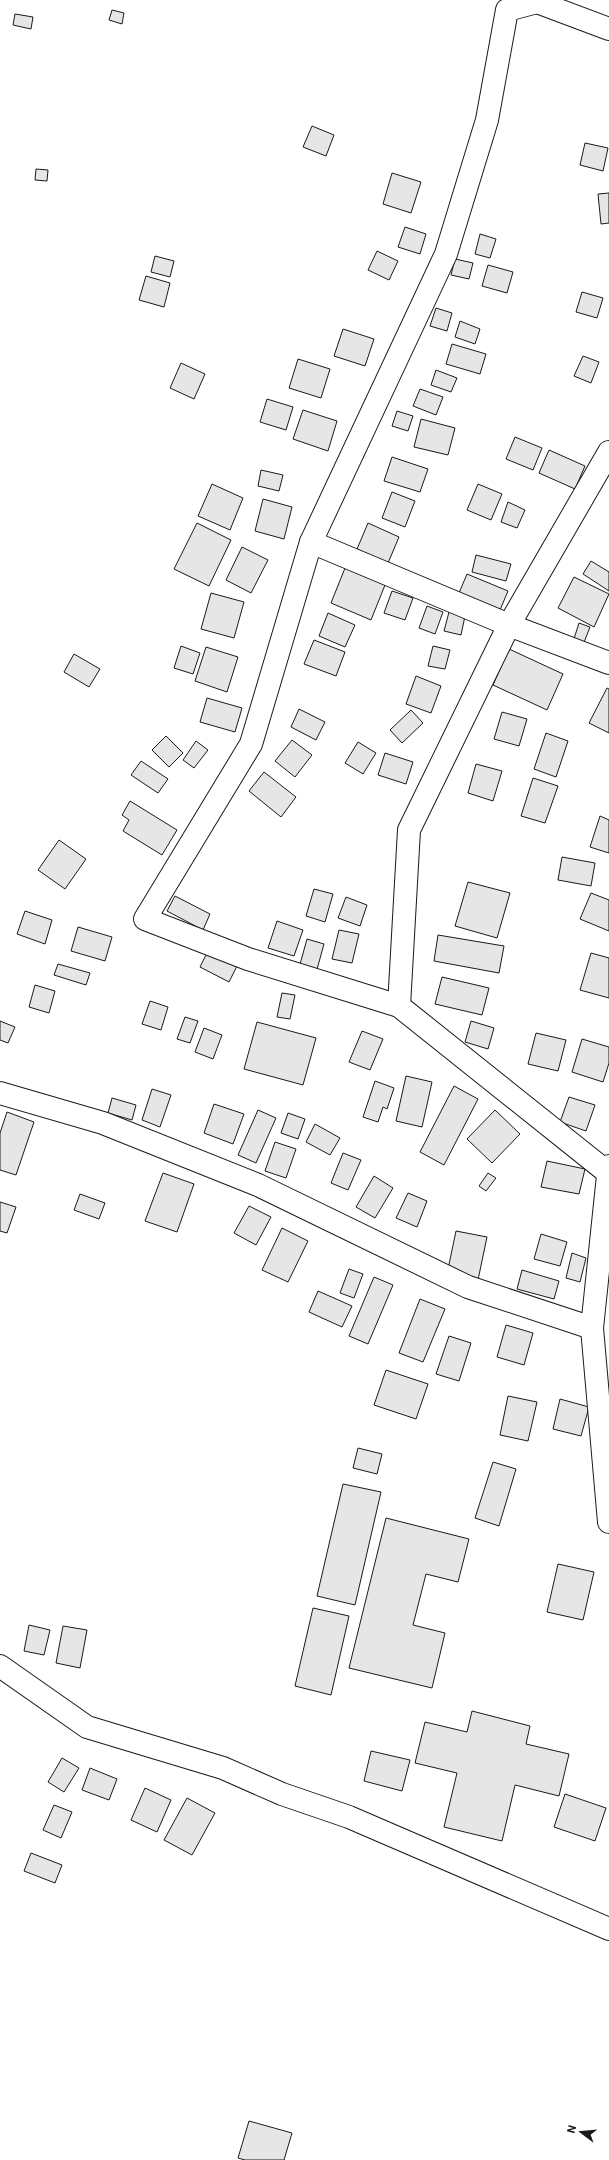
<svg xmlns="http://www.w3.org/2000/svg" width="609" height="2160" font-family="Roboto,sans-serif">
<rect width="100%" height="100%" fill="#fff"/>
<g fill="#e6e6e6" stroke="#1a1a1a">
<path d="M112 10 124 13 122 24 109 20Z"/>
<path d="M15 14 33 17 31 29 13 25Z"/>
<path d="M312 126 334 135 326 156 303 147Z"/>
<path d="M585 143 608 148 603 171 580 165Z"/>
<path d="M36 169 48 170 47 181 35 180Z"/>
<path d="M392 173 421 182 411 213 383 204Z"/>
<path d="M609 193V223L601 224 598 194Z"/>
<path d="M405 227 426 234 420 254 398 247Z"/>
<path d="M480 234 496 239 490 258 475 254Z"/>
<path d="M377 251 398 261 389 280 368 270Z"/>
<path d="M155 256 174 261 170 277 151 272Z"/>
<path d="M455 259 473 263 469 279 451 275Z"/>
<path d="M488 265 513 272 507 293 482 286Z"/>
<path d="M146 276 170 283 164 307 139 300Z"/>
<path d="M582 292 603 298 597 318 576 312Z"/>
<path d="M436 308 452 313 447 331 430 326Z"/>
<path d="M460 321 480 329 475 344 455 337Z"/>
<path d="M343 329 374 339 365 366 334 356Z"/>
<path d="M452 344 486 354 480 374 446 364Z"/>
<path d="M583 356 599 362 591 383 574 376Z"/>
<path d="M298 359 330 369 321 398 289 388Z"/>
<path d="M181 363 205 374 194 399 170 388Z"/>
<path d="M436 370 457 378 451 392 431 385Z"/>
<path d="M420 389 443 397 436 415 413 406Z"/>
<path d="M267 399 293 407 286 430 260 422Z"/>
<path d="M303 410 337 421 328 451 293 439Z"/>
<path d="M397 411 413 416 408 431 392 426Z"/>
<path d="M421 419 455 428 448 455 414 447Z"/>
<path d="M515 437 542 448 533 470 506 459Z"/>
<path d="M549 450 585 466 575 489 539 473Z"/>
<path d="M392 457 428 469 420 492 384 481Z"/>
<path d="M261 470 283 475 279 491 258 486Z"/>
<path d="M212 484 243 498 230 530 198 516Z"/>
<path d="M478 484 502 494 491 520 467 510Z"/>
<path d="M392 492 415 501 405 527 382 518Z"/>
<path d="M263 499 292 507 284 539 255 531Z"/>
<path d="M508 502 525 510 517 528 501 522Z"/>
<path d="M197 523 231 540 209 586 174 569Z"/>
<path d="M368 523 399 537 388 563 357 549Z"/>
<path d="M242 547 268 560 251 593 226 580Z"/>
<path d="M476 555 511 564 506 581 472 572Z"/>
<path d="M591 561 609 572V591L583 574Z"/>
<path d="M345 568 385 585 371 620 331 603Z"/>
<path d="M467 574 508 591 500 610 459 593Z"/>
<path d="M574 577 609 594 594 627 558 608Z"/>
<path d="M392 591 413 598 405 620 384 613Z"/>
<path d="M211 593 244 602 234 638 201 629Z"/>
<path d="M427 606 443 612 435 634 419 628Z"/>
<path d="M449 612 465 616 461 635 444 631Z"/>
<path d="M328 613 355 625 345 647 319 636Z"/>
<path d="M579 623 590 627 583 645 573 642Z"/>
<path d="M314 640 345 652 336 676 304 664Z"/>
<path d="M181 646 200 653 193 674 174 668Z"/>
<path d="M433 646 450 650 445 669 428 666Z"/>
<path d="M206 647 238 657 227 692 195 681Z"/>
<path d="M509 649 563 674 547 710 493 685Z"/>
<path d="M74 654 100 669 89 687 64 672Z"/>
<path d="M416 676 441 686 431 713 406 704Z"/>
<path d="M607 688 609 689V733L589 723Z"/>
<path d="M207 698 242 708 235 732 200 722Z"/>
<path d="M299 709 325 722 316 740 291 727Z"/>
<path d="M411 710 423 723 402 743 390 730Z"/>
<path d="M502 712 527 719 519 746 494 739Z"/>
<path d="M546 733 568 741 556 777 534 769Z"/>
<path d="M166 736 183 753 169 767 152 750Z"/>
<path d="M292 740 312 755 295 777 275 761Z"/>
<path d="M196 741 208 750 194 768 183 760Z"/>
<path d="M358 742 376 753 363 774 345 763Z"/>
<path d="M385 753 413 762 406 784 378 775Z"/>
<path d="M141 761 168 779 158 793 131 775Z"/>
<path d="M476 764 502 771 493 801 468 793Z"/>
<path d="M264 772 296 797 281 817 249 791Z"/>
<path d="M533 778 558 786 545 823 521 816Z"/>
<path d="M130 801 177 830 162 855 123 831 129 820 122 815Z"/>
<path d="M600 816 609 820V853L590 847Z"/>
<path d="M59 840 86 859 65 889 38 870Z"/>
<path d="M562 857 595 863 591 886 558 880Z"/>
<path d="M468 882 510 893 497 938 455 926Z"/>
<path d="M314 889 333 894 325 922 306 916Z"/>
<path d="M591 893 609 900V931L580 919Z"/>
<path d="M175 896 210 914 203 930 167 911Z"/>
<path d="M346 897 367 905 360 926 338 918Z"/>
<path d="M25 911 52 920 45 944 17 934Z"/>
<path d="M277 921 303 930 294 956 268 948Z"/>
<path d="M78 927 112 937 105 961 71 951Z"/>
<path d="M339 930 359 934 352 963 332 959Z"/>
<path d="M438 935 504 946 499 973 434 961Z"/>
<path d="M307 939 324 944 316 973 299 968Z"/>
<path d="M210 947 239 962 229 982 200 967Z"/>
<path d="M591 953 609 958V998L580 990Z"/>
<path d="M58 964 90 973 86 985 54 975Z"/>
<path d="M442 977 489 988 482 1015 435 1004Z"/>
<path d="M35 985 55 991 49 1013 29 1007Z"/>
<path d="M282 993 295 995 290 1019 277 1017Z"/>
<path d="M150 1001 168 1007 161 1030 142 1024Z"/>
<path d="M185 1017 198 1021 190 1043 177 1039Z"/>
<path d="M0 1021 15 1027 8 1043 0 1040Z"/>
<path d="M471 1021 494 1028 488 1049 465 1042Z"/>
<path d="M257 1022 316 1038 303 1085 244 1069Z"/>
<path d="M204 1028 222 1035 213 1059 195 1052Z"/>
<path d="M362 1031 383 1039 370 1070 349 1062Z"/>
<path d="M536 1033 566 1040 558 1071 528 1064Z"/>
<path d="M582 1039 609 1047V1063L603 1082 572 1072Z"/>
<path d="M406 1076 432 1082 422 1127 396 1121Z"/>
<path d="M375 1081 394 1088 387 1109 383 1107 378 1122 363 1117Z"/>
<path d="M454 1086 478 1099 444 1165 420 1152Z"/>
<path d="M152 1089 171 1095 160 1127 142 1120Z"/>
<path d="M569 1097 595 1105 586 1131 560 1122Z"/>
<path d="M112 1098 136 1105 132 1120 108 1113Z"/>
<path d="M214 1104 244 1114 233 1144 204 1133Z"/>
<path d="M258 1110 276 1118 256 1163 238 1155Z"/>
<path d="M495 1110 520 1134 492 1163 467 1139Z"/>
<path d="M7 1112 34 1122 16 1175 0 1170V1133Z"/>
<path d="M288 1113 305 1119 298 1139 281 1133Z"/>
<path d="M315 1124 340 1138 330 1155 306 1142Z"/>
<path d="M275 1142 296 1149 286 1178 265 1171Z"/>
<path d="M343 1153 361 1160 348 1190 331 1183Z"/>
<path d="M547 1161 585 1169 579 1194 541 1187Z"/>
<path d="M163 1173 194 1184 177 1232 145 1221Z"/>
<path d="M488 1173 496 1178 486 1191 479 1186Z"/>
<path d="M374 1176 393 1188 375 1218 356 1207Z"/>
<path d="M408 1193 427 1201 417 1227 396 1218Z"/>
<path d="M80 1194 105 1203 99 1219 74 1210Z"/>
<path d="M0 1202 16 1207 7 1233 0 1231Z"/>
<path d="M249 1206 271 1217 256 1245 234 1233Z"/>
<path d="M282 1228 308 1241 288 1282 262 1270Z"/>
<path d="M456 1231 487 1237 478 1280 447 1274Z"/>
<path d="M541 1234 567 1242 560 1266 534 1259Z"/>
<path d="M572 1253 586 1258 580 1282 566 1278Z"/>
<path d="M349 1269 363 1274 354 1298 340 1293Z"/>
<path d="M522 1270 559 1281 554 1299 517 1289Z"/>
<path d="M374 1277 393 1285 368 1344 349 1336Z"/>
<path d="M318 1291 352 1306 342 1327 309 1312Z"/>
<path d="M420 1299 445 1309 423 1362 399 1353Z"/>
<path d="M506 1325 533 1333 524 1365 497 1357Z"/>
<path d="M449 1336 471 1343 459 1381 436 1374Z"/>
<path d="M386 1370 428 1384 416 1419 374 1405Z"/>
<path d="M508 1396 537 1402 528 1441 500 1435Z"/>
<path d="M560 1399 589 1407 581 1436 553 1429Z"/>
<path d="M358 1448 382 1454 377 1474 353 1468Z"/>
<path d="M493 1462 516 1469 499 1526 475 1518Z"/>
<path d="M343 1484 381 1492 355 1605 317 1596Z"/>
<path d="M386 1518 469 1539 458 1582 426 1574 413 1625 445 1633 432 1688 349 1668Z"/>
<path d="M558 1564 594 1572 583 1620 547 1612Z"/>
<path d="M313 1608 349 1616 331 1695 295 1686Z"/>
<path d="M29 1625 50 1630 44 1655 24 1651Z"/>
<path d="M63 1626 87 1630 80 1668 56 1663Z"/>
<path d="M472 1711 530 1726 526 1744 569 1754 559 1796 515 1785 502 1841 444 1827 457 1773 415 1763 425 1722 467 1732Z"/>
<path d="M371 1751 410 1760 402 1791 364 1781Z"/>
<path d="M62 1758 79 1768 64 1792 48 1782Z"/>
<path d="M90 1768 117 1779 109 1800 82 1790Z"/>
<path d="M145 1788 171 1800 157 1832 131 1820Z"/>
<path d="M565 1794 606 1808 595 1841 554 1827Z"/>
<path d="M187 1798 215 1813 192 1855 164 1840Z"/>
<path d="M54 1805 72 1812 61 1838 43 1830Z"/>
<path d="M31 1853 62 1865 55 1883 24 1871Z"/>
<path d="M249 2121 292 2133 284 2160H245L238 2158Z"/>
</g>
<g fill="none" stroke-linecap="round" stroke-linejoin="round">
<defs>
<g id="street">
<path d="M609 452 509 625 409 830 399 1006 607 1172 609 1178"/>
<path d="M311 542 509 625 609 663"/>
<path d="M399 1006 248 959 145 919 251 744 311 542 446 254 487 120 507 10 537 2 609 29"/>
<path d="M0 1093 103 1123 258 1185 468 1287 592 1328 609 1166"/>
<path d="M0 1666 87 1727 223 1768 282 1794 349 1817 609 1929"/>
</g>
<path id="secondary" d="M592 1328 609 1522"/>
</defs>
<use href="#street" stroke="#1a1a1a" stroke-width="24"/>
<use href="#secondary" stroke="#1a1a1a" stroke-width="24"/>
<use href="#street" stroke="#fff" stroke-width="22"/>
<use href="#secondary" stroke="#fff" stroke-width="22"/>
</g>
<g transform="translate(581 2132) rotate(286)" stroke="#ffffff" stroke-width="3" paint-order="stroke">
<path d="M0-3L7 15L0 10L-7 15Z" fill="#1a1a1a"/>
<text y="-6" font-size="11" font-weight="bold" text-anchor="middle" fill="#1a1a1a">N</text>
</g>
</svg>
